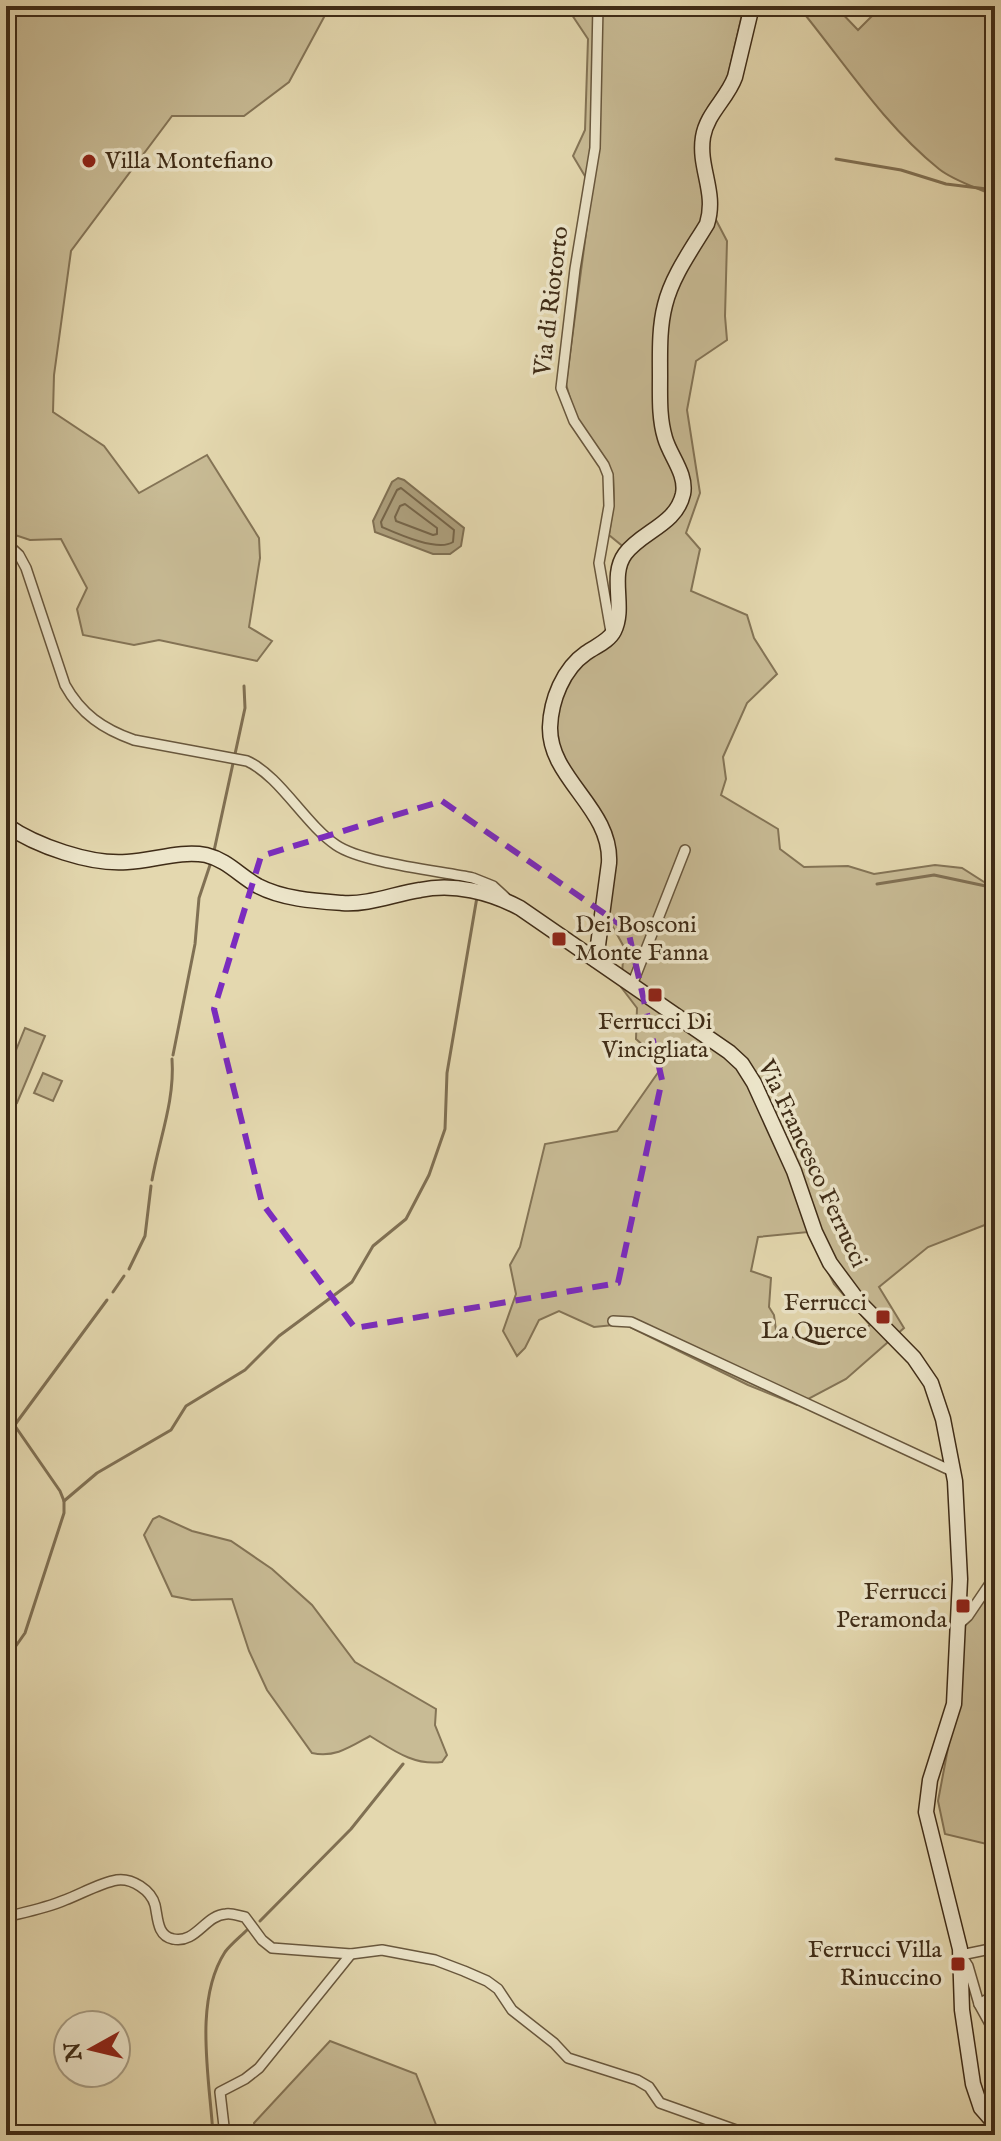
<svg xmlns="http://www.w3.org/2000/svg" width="1001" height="2141" font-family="'IM FELL English',serif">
<rect width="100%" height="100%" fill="#e4d8af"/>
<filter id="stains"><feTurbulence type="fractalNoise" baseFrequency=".0025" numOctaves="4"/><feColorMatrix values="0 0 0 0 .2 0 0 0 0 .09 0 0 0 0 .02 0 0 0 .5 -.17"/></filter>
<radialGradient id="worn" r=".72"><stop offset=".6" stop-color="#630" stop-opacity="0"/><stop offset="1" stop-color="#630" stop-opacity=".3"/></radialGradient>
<g fill="#c8bb95" stroke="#847456" stroke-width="2" fill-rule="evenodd">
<path d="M6 6H330L289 82 244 116H172L71 251 54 375 53 412 104 446 139 493 207 455 259 538 260 558 249 627 272 641 257 661 159 640 134 645 83 635 77 609 87 588 61 539 30 540 6 532Z"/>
<path d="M566 6H744L727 80 708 107 697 144 703 195 727 241 725 316 727 340 696 361 687 410 700 493 686 533 700 549 691 591 747 615 754 638 777 674 747 703 723 757 726 779 721 795 778 829 780 849 804 867 848 866 874 874 935 865 962 868 995 889V1221L928 1247 879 1287 904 1328 846 1379 797 1405 748 1385 624 1324 594 1327 559 1311 539 1320 525 1348 517 1356 503 1331 516 1294 510 1265 520 1247 545 1144 617 1131 664 1064 636 1039 637 1008 621 987 624 947 609 920 610 848 557 751 555 709 575 668 610 643 623 567 631 553 609 535 614 500 613 475 575 416 566 384 592 188 573 156 585 130 588 39ZM808 1232 834 1284 870 1325 865 1329 818 1334 817 1336 777 1338 774 1315 769 1307 771 1278 751 1271 758 1237Z"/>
<path d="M798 6H835L858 30 871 17 866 12 871 6H887L895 14 903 6H995V196C978 188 954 181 939 169 883 124 844 62 798 6Z"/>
<path d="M25 1028 45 1036 17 1103 6 1098V1075Z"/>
<path d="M43 1073 62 1081 53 1101 34 1093Z"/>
<path d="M159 1516 192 1531 231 1541 272 1569 312 1605 355 1662 436 1709 435 1725 447 1755 442 1762C414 1766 393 1750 370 1736 350 1747 335 1758 312 1753L267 1690 249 1651 232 1599 192 1600 172 1596 144 1535 153 1519Z"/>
<path d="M995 1580V1846L945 1834 938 1801 956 1706 965 1625Z"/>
<path d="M330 2041 416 2074 440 2135H257L254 2123Z"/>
</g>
<path fill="#ac9e7b" stroke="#807053" stroke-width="2" d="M398 478 404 480 464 528 461 546 450 554H433L375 532 373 521 392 482Z"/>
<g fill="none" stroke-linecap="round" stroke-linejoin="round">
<g stroke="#766549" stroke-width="2">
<path d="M401 488 454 530 453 542C438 552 398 534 382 527L381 522 397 490Z"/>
<path d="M405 504 437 528V534L433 535 396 521 395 517 400 506Z"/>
</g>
<g stroke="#807053" stroke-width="3">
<path d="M836 159 901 170 946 184 995 190"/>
<path d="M214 851 245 708 244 686"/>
<path d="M877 884 934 875 995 888"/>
<path d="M173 1055 195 944 199 898 211 862"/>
<path d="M152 1180C159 1140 175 1101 172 1059"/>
<path d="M129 1269 145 1236 151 1186"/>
<path d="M113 1292 124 1276"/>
<path d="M6 1413 60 1491 64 1501V1513L25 1633 6 1660"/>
<path d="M14 1426 107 1300"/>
<path d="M64 1501 97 1473 171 1430 186 1406 245 1370 279 1336 352 1282 373 1246 406 1219 429 1175 445 1129 447 1073 477 897"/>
<path d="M260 1921 351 1829 403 1764"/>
<path d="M213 2135C210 2080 193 2002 225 1952 231 1944 240 1937 247 1930"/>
</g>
<defs>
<g id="street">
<path d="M598 6 595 148 575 269 561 388 574 421 604 465 608 475 609 506 599 563 611 632"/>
<path d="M6 543 19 555 26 568 65 685C81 714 103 729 134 740L247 761C280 776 305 824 336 845 362 863 440 871 473 878L493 886 505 897"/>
<path d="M632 985 685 850"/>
<path d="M613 1321 631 1322 954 1472"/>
<path d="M957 1626 968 1616 995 1576"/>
<path d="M6 1917C26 1912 46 1908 65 1900 81 1894 100 1883 117 1880 132 1878 151 1890 155 1905 158 1918 157 1936 173 1939 196 1944 205 1915 226 1914 232 1913 239 1916 245 1917L262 1940 272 1948 351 1954 382 1950 435 1960 464 1971 487 1981 498 1989 512 2010 554 2043 568 2058 637 2080 649 2087 660 2103 750 2135"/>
<path d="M995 1948 961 1955 968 1966 979 2004 995 2033"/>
<path d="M979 2004 995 1995"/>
<path d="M225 2135 220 2092 245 2079 259 2068 351 1954"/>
</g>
<g id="secondary">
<path d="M6 825C36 846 91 865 127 862 153 861 180 850 206 855 227 860 240 876 258 886 283 899 314 901 342 903 368 905 394 894 420 890 454 883 490 892 520 908L729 1052 742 1064 754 1083 794 1171 815 1232 830 1263 859 1302 914 1358 931 1383 943 1419 955 1481 960 1579 954 1704 930 1780 926 1812 960 1949 962 2010 973 2084 981 2108 995 2124"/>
<path d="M596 960 609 863C612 808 549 779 550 727 551 700 563 669 586 653 596 646 609 641 614 631 626 607 609 576 625 554 642 531 676 525 683 494 687 474 670 456 665 438 659 418 660 397 660 377 660 353 659 328 665 305 672 276 692 249 707 224 717 192 698 168 703 137 707 113 727 99 735 77L752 6"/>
</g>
</defs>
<use href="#street" stroke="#68573d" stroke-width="12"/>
<use href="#secondary" stroke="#3f2c17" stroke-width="17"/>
<use href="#street" stroke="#ede6cb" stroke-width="9"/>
<use href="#secondary" stroke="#ede6cb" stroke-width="14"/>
</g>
<path fill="none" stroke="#7b2cbf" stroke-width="6" stroke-dasharray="16 10" stroke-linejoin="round" d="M442 801 628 930 662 1080 618 1283 355 1328 262 1203 214 1009 261 856Z"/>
<g fill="#8f2418" stroke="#ede6cb" stroke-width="3">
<circle cx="89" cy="161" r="8"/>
<rect x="551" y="931" width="16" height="16" rx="4"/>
<rect x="647" y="987" width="16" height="16" rx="4"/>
<rect x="875" y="1309" width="16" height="16" rx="4"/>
<rect x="955" y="1598" width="16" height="16" rx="4"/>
<rect x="950" y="1956" width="16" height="16" rx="4"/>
</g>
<g text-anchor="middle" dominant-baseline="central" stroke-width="7" stroke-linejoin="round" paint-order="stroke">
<g font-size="24" fill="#3f2c17" stroke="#ede6cb" text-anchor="end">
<text x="105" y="161" text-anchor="start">Villa Montefiano</text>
<text x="575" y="925" text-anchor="start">Dei Bosconi<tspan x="575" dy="28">Monte Fanna</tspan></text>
<text x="655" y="1022" text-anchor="middle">Ferrucci Di<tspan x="655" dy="28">Vincigliata</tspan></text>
<text x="867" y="1303">Ferrucci<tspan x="867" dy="28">La Querce</tspan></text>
<text x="947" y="1592">Ferrucci<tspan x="947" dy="28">Peramonda</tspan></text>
<text x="942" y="1950">Ferrucci Villa<tspan x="942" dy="28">Rinuccino</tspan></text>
</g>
<g font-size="24" fill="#3f2c17" stroke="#ede6cb">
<text transform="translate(552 301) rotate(-83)">Via di Riotorto</text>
<text transform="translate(812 1164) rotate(65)">Via Francesco Ferrucci</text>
</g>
</g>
<rect width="1001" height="2141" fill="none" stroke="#e4d8af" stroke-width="32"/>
<rect x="8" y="8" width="985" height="2125" fill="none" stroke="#3f2c17" stroke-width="4"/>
<rect x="16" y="16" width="969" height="2109" fill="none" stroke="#3f2c17" stroke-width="2"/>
<g transform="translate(92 2049) rotate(262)"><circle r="38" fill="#ede6cb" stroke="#a79c83" stroke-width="2"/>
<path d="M0-6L14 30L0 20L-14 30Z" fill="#8f2418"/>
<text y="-12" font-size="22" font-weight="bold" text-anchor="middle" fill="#3f2c17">N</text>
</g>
<rect width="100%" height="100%" filter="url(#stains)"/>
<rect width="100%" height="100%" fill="url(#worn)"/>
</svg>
